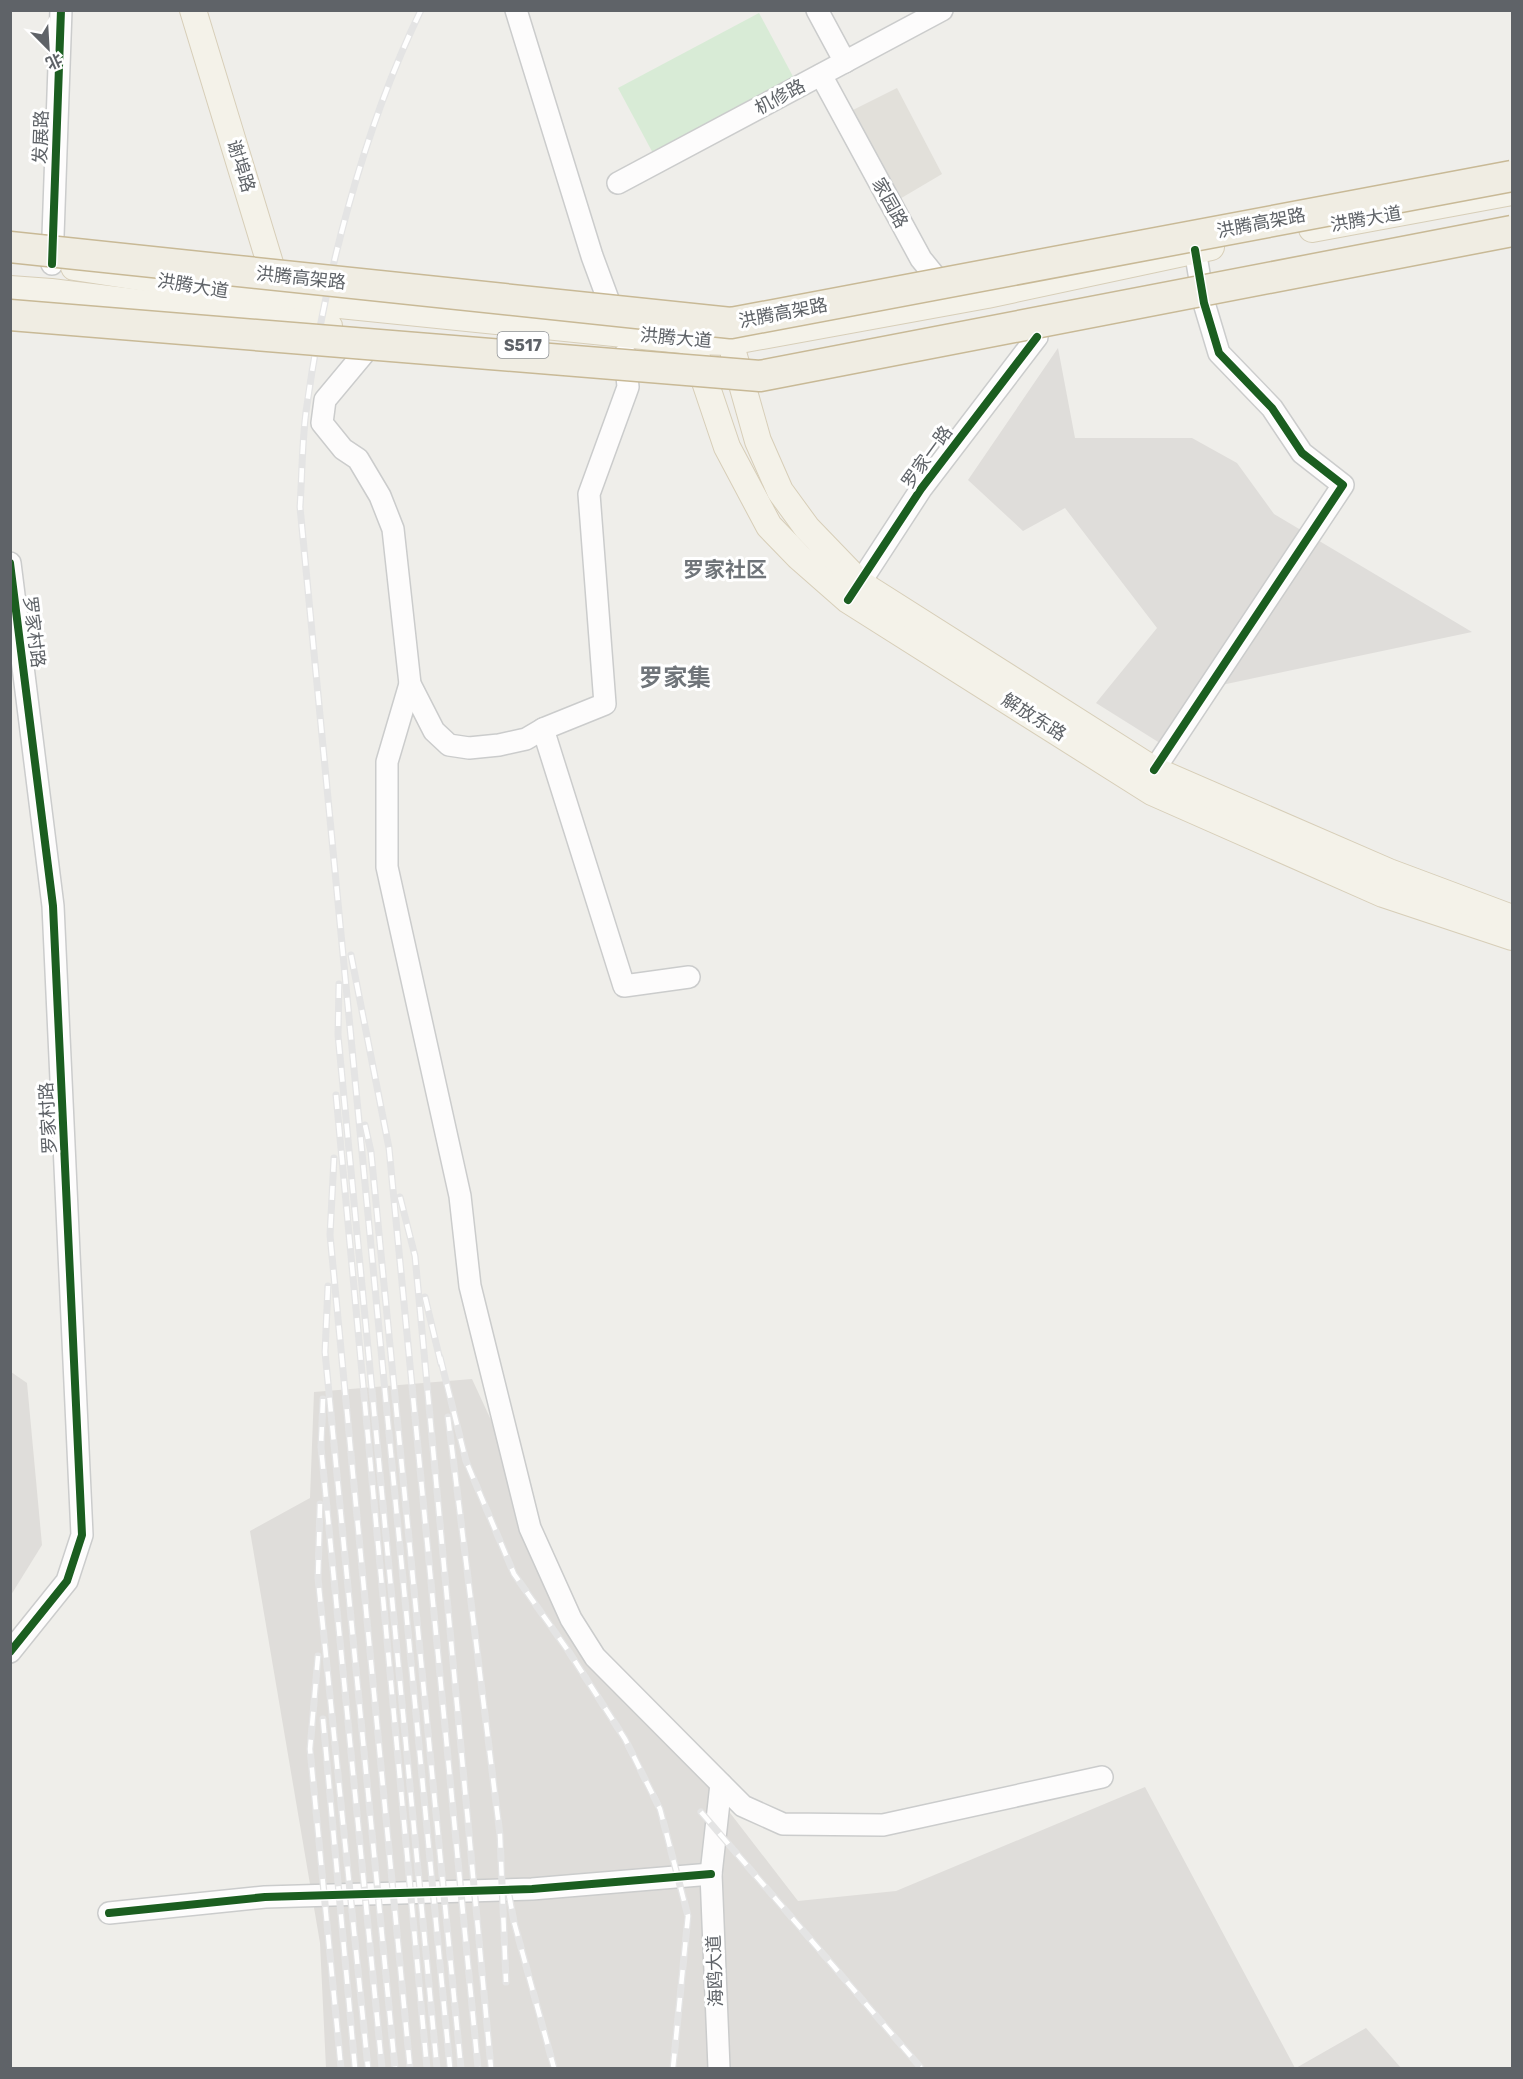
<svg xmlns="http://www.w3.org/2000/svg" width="1523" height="2079" font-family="Rubik,'Noto Sans SC',sans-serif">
<rect width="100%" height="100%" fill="#efeeea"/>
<g fill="#dfddda">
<path d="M1058 348 1075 438H1192L1237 463 1274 514 1472 632 1217 686 1171 750 1096 703 1157 628 1065 508 1023 531 968 480Z"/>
<path d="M11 1372 27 1383 42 1545 11 1595Z"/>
<path d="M472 1379 586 1626 798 1901 896 1891 1145 1787 1295 2068H326L320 1943 250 1531 310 1498 314 1392Z"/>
<path d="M1366 2028 1401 2068H1296Z"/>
</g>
<path fill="#e2e0da" d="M897 88 942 174 898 200 851 111Z"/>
<path fill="#d8ebd6" d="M759 13 796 82 655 157 618 88Z"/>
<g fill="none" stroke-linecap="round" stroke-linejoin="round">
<defs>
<g id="minor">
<path d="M516 10 592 256 616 321"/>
<path d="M817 10 845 62"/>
<path d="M821 75 921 259 947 291"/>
<path d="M618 183 942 10"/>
<path d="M52 264 61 10"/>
<path d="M365 352 325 400 322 423 343 449 358 459 380 496 393 529 410 684 434 731 449 745 469 748 499 745 526 739 543 729"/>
<path d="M625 354 628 387 589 494 605 704 543 729 624 986 689 977"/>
<path d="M10 563 53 906 82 1535 67 1581 10 1652"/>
<path d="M852 595 921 489 1037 337"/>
<path d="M410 684 387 762V867L460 1196 470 1286 530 1528 571 1619 595 1657 743 1806 783 1824 883 1825 1102 1777"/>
<path d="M1154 770 1343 485 1302 453 1272 408 1219 353 1204 303 1195 250"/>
<path d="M109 1913 265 1897 532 1889 711 1874"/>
<path d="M719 2068 711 1874 721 1784"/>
</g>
<g id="major">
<path d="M193 10 279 293"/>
<path d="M1312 229 1512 192"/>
<path d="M74 267 281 299 692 341 729 342 987 295 1211 247"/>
<path d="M10 289 51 292 329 326"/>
<path d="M696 355 727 447 769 526 799 557 848 600 1152 792 1383 894 1512 937"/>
<path d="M734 356 758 441 780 491 807 528 861 584 1154 770 1389 872 1512 918"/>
</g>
</defs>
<use href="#minor" stroke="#cbcccc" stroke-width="24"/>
<use href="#major" stroke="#d7ceb8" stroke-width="28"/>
<use href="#minor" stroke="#fdfcfc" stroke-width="21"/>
<use href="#major" stroke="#f4f2e9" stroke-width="26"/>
<defs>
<g id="rail">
<path d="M421 10C363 130 324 279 306 412 302 443 302 476 300 507L450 2068"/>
<path d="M351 955 389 1148 478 2068"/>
<path d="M339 984 338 1035 437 2068"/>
<path d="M336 1095 427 2068"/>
<path d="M365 1125 371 1152 461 2068"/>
<path d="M334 1158 330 1235 410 2068"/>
<path d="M400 1197 415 1256 491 2068"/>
<path d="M328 1286 325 1352 395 2068"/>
<path d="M425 1297 441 1364"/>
<path d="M440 1357 466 1461 514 1574 569 1652 625 1739 660 1809 688 1916 673 2068"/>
<path d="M323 1399 321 1447 382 2068"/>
<path d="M448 1417 500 1835 506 1982"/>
<path d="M320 1504 318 1578 368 2068"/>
<path d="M318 1656 310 1749 341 2068"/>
<path d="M323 1719 355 2068"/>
<path d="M701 1812 921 2068"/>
<path d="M509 1895 514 1922 554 2068"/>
</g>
</defs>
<use href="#rail" stroke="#e4e4e4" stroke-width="7"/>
<use href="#rail" stroke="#fff" stroke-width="4.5" stroke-dasharray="14" stroke-linecap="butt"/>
<defs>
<g id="highway-bridge">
<path d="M10 247 731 323 1512 176"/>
<path d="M10 315 760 376 1512 231"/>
</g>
</defs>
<use href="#highway-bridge" stroke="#c8b996" stroke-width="33" stroke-linecap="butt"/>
<use href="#highway-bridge" stroke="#f0ede3" stroke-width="30"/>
<defs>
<g id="cycleway">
<path d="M52 264 61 10"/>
<path d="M10 563 53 906 82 1535 67 1581 10 1652"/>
<path d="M848 600 921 489 1037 337"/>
<path d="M1154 770 1343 485 1302 453 1272 408 1219 353 1204 303 1195 250"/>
<path d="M109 1913 265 1897 532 1889 711 1874"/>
</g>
</defs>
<use href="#cycleway" stroke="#fff" stroke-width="11"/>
<use href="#cycleway" stroke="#1b5e20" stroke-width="8"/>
</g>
<g text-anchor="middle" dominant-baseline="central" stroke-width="6" stroke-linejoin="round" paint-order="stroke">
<rect fill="#fff" stroke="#8f9295" stroke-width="1.5" x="497.5" y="332" width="51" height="26" rx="4.5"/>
<g font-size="16" font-weight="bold" fill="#5f6368">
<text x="523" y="345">S517</text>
</g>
<g font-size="18" fill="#5f6368" stroke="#fff">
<text transform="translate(780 97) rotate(-28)">机修路</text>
<text transform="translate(41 137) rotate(-88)">发展路</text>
<text transform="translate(241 166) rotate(73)">谢埠路</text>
<text transform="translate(890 203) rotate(61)">家园路</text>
<text transform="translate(1366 219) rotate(-10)">洪腾大道</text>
<text transform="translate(1261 223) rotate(-11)">洪腾高架路</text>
<text transform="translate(301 278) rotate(6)">洪腾高架路</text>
<text transform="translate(193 286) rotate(9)">洪腾大道</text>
<text transform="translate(783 313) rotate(-11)">洪腾高架路</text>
<text transform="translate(676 338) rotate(5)">洪腾大道</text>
<text transform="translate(927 457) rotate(-54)">罗家一路</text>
<text transform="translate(34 632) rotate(83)">罗家村路</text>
<text transform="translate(1034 717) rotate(32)">解放东路</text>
<text transform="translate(48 1118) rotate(-93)">罗家村路</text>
<text transform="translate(715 1971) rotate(-92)">海鸥大道</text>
</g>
<g font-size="21" font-weight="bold" fill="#70757a" stroke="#fff">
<text x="725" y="569">罗家社区</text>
</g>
<g font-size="24" font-weight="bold" fill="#70757a" stroke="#fff">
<text x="675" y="678">罗家集</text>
</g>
</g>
<rect width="1523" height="2079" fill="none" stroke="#5f6368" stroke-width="24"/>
<g transform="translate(48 48) rotate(156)" stroke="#ffffff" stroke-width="4.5" paint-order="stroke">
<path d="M0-4.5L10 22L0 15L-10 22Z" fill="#5f6368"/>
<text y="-9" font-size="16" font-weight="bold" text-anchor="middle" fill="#5f6368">北</text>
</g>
</svg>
